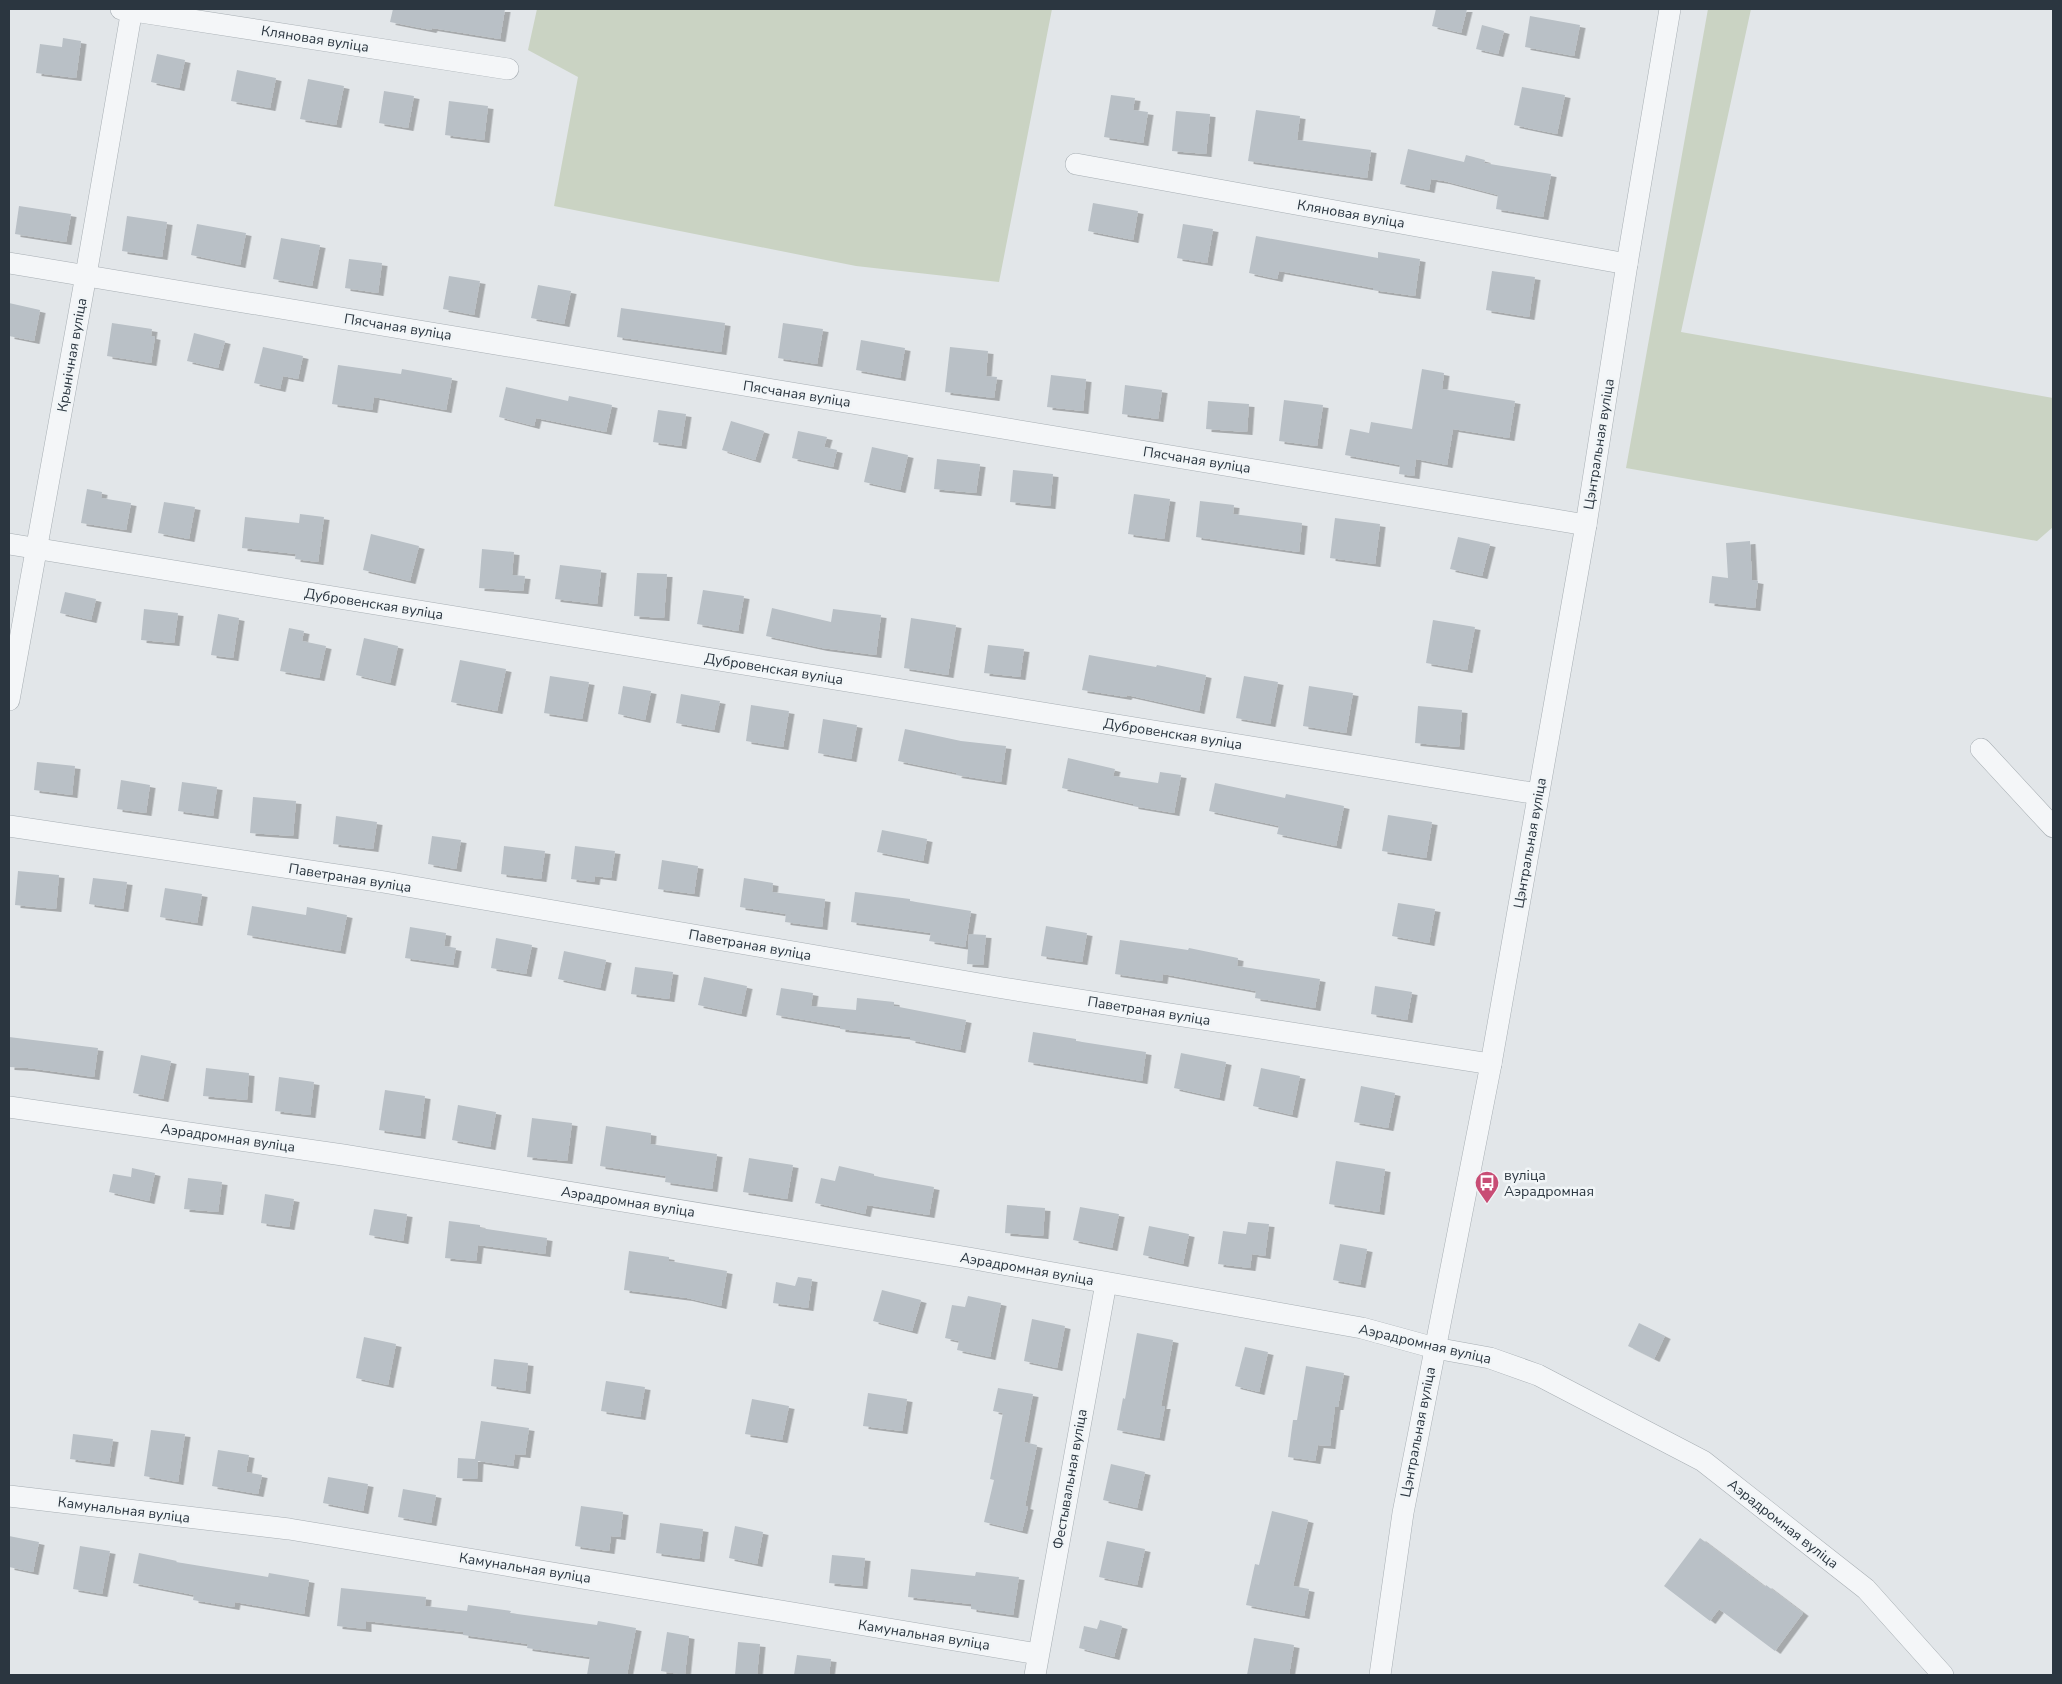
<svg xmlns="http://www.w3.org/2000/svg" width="2062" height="1684" font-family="'Nunito Sans',sans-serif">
<defs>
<filter id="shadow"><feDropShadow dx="5.5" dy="3" stdDeviation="0" flood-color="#0004"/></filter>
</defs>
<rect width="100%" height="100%" fill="#e2e6e9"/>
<g fill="#cad3c3">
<path d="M537 9H1052L999 282 856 266 554 206 578 77 528 50Z"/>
<path d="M1708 9H1751L1681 332 2053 398V527L2037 541 1626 468Z"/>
</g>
<g fill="#b9c0c6" filter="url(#shadow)">
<path d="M393 9H505L500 39 432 28 431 30 390 22Z"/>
<path d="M1436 9H1467L1461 33 1432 26Z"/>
<path d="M1530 16 1580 25 1574 56 1525 47Z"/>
<path d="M1482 25 1504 31 1498 54 1476 49Z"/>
<path d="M63 38 81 41 76 78 36 73 40 44 62 47Z"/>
<path d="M157 54 185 60 179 88 151 82Z"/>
<path d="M237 70 276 78 270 108 231 101Z"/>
<path d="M308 79 344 86 336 125 300 119Z"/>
<path d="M1522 87 1565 95 1557 134 1514 125Z"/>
<path d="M384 91 414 96 408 128 379 123Z"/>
<path d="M1111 95 1135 98 1133 110 1148 112 1143 143 1104 137Z"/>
<path d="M449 101 488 106 484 140 445 135Z"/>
<path d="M1256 110 1300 116 1297 140 1371 150 1367 178 1248 161Z"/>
<path d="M1176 111 1210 114 1206 154 1172 151Z"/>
<path d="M1408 149 1464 162 1466 155 1485 160 1484 163 1551 174 1543 217 1496 209 1498 195 1444 181 1431 179 1429 190 1400 184Z"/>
<path d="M1093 203 1138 211 1133 240 1088 231Z"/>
<path d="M19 206 71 214 66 242 15 234Z"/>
<path d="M127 216 167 222 162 257 122 251Z"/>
<path d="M197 224 246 233 240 265 191 255Z"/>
<path d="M1183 224 1213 229 1207 263 1177 258Z"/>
<path d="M1256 236 1378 258V252L1420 259 1415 296 1373 290V288L1279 271 1277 279 1249 273Z"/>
<path d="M281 238 320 245 312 286 273 279Z"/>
<path d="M349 259 382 263 378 293 345 288Z"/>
<path d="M1492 271 1535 277 1529 317 1486 310Z"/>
<path d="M449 276 480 281 474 315 443 309Z"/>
<path d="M538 285 571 291 564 324 531 318Z"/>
<path d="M9 303 40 310 34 341 9 336Z"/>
<path d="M621 308 725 323 721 352 617 337Z"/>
<path d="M112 323 152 329 151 336 155 337 151 363 107 356Z"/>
<path d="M783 323 823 329 817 364 778 358Z"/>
<path d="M194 333 225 341 218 368 187 361Z"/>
<path d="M861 340 905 348 900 378 856 370Z"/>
<path d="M263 347 303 356 298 379 283 376 280 389 254 383Z"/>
<path d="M950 347 988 351 986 376 997 377 994 398 945 392Z"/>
<path d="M338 365 401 374 402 369 452 378 446 410 374 397 372 410 332 404Z"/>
<path d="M1422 369 1444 373 1442 389 1515 401 1509 438 1453 429 1447 465 1416 459 1414 476 1399 474 1400 465 1345 455 1350 429 1369 433 1371 422 1412 429Z"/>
<path d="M1051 375 1086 379 1083 411 1047 407Z"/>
<path d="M1125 385 1162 390 1158 419 1122 414Z"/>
<path d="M506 387 568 401 569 396 612 405 606 432 536 418 534 426 499 417Z"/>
<path d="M1284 400 1323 405 1317 446 1279 441Z"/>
<path d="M1208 401 1249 404 1247 432 1206 429Z"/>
<path d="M658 410 686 414 681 446 653 442Z"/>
<path d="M731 421 764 431 755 460 722 450Z"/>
<path d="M798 431 827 437 824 447 837 450 833 467 792 458Z"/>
<path d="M872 447 908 455 900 490 864 482Z"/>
<path d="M937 459 980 464 976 493 934 489Z"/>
<path d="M1013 470 1053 474 1050 506 1010 502Z"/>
<path d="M87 489 102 492 101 498 131 503 126 530 81 523Z"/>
<path d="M1134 494 1170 499 1164 539 1128 534Z"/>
<path d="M1200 501 1234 505 1233 514 1302 523 1299 552 1196 537Z"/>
<path d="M164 502 195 507 189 539 158 533Z"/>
<path d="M300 514 324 517 318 562 295 559 296 554 242 548 245 517 299 523Z"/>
<path d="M1335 518 1380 524 1375 564 1330 558Z"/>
<path d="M371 534 419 546 410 581 363 570Z"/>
<path d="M1458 537 1490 544 1482 576 1450 569Z"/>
<path d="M1750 541 1752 580 1758 581 1755 608 1709 603 1712 576 1728 578 1726 543Z"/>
<path d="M482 549 514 552 512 575 525 576 523 591 479 588Z"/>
<path d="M560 565 601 570 597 604 555 599Z"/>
<path d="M637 573 667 574 664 618 634 616Z"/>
<path d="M703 590 744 596 738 631 697 624Z"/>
<path d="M65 592 96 599 91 620 60 613Z"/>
<path d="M772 608 831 622 833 609 881 615 876 655 822 648 766 636Z"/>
<path d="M144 609 178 613 174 643 141 640Z"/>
<path d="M218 614 239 618 233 658 211 655Z"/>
<path d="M911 618 956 625 948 675 904 668Z"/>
<path d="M1433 620 1475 627 1467 670 1426 663Z"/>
<path d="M289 628 304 631 302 641 326 646 319 678 280 671Z"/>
<path d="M364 638 398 646 390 683 356 675Z"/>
<path d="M988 645 1024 649 1020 677 984 673Z"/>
<path d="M1089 655 1156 667 1157 665 1206 675 1199 711 1127 695 1126 697 1082 690Z"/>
<path d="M460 660 506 669 497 711 451 702Z"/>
<path d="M550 676 589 682 582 719 544 713Z"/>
<path d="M1244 676 1278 682 1270 724 1236 718Z"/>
<path d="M623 686 651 691 645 720 618 714Z"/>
<path d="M1309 686 1353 693 1346 733 1303 726Z"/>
<path d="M681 694 720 701 714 730 676 723Z"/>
<path d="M751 705 789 711 783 747 746 741Z"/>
<path d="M1418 706 1462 710 1459 747 1415 743Z"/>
<path d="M823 719 857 725 851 759 818 753Z"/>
<path d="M905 729 961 741 1006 746 1001 782 956 775 957 773 898 761Z"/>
<path d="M1068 758 1115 769 1113 776 1158 783 1160 772 1181 775 1174 813 1133 806V804L1062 788Z"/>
<path d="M37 762 75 766 72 795 34 790Z"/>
<path d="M121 780 150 785 146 813 117 809Z"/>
<path d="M182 782 217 787 213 816 178 811Z"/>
<path d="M1215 783 1285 798 1286 794 1344 806 1336 846 1277 834 1279 826 1209 811Z"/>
<path d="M253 797 296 801 293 836 250 833Z"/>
<path d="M1388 815 1432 822 1426 858 1382 851Z"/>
<path d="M336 816 377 822 373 849 333 844Z"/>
<path d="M882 830 927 839 923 861 877 852Z"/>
<path d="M432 836 461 840 456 869 428 864Z"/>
<path d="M504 846 545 851 541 879 501 874Z"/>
<path d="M575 846 615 851 611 878 595 876 594 882 571 879Z"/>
<path d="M662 860 698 866 694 894 658 889Z"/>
<path d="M18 871 59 875 56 909 15 905Z"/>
<path d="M93 878 127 882 123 909 89 904Z"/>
<path d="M744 878 773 883 772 892 825 899 822 927 785 922 786 914 740 907Z"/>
<path d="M165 888 202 894 197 923 160 917Z"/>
<path d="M855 892 910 899V901L971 911 965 947 929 941 931 933 851 922Z"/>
<path d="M1398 903 1435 909 1429 943 1392 936Z"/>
<path d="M252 906 306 915 307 907 347 915 340 951 247 935Z"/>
<path d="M1046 926 1087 933 1082 962 1041 956Z"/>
<path d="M410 927 446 933 444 946 456 948 453 965 405 958Z"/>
<path d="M969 934 986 935 983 965 967 964Z"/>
<path d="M496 938 532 945 526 974 491 968Z"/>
<path d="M1120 940 1188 950 1189 948 1238 958 1237 966 1320 979 1315 1008 1255 998 1256 991 1163 974 1162 981 1115 974Z"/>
<path d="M564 951 606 960 600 988 558 979Z"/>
<path d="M635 967 673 972 669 999 631 994Z"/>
<path d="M704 977 747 986 741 1014 698 1005Z"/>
<path d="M1375 986 1412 992 1407 1020 1371 1014Z"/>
<path d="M781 988 813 993 811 1006 856 1010 857 998 894 1002V1006L966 1020 960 1050 910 1040V1037L840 1029V1026L776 1015Z"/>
<path d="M1033 1032 1076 1039V1041L1146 1052 1142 1081 1028 1062Z"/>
<path d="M9 1037 98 1048 94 1077 28 1068 9 1067Z"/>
<path d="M1181 1053 1226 1062 1219 1098 1174 1088Z"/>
<path d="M141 1055 171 1061 163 1099 133 1093Z"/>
<path d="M206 1068 249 1073 247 1100 203 1096Z"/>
<path d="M1261 1068 1300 1076 1292 1115 1253 1106Z"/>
<path d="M279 1077 314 1082 310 1115 275 1111Z"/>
<path d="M1361 1086 1395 1093 1388 1128 1354 1122Z"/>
<path d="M385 1090 425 1096 420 1136 379 1130Z"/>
<path d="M458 1105 496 1112 490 1147 452 1140Z"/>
<path d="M532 1118 572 1123 567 1161 527 1157Z"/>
<path d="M606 1126 651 1133 650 1144 717 1154 712 1189 665 1182 666 1176 600 1166Z"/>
<path d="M749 1158 793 1165 787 1199 743 1192Z"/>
<path d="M1336 1161 1385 1169 1379 1212 1329 1204Z"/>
<path d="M839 1166 874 1174V1176L934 1187 929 1215 867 1205 865 1214 815 1203 821 1178 835 1181Z"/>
<path d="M132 1168 155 1173 149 1201 109 1192 113 1174 131 1177Z"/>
<path d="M188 1178 222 1182 218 1212 184 1209Z"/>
<path d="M265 1194 294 1199 289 1227 261 1223Z"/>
<path d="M1007 1205 1045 1208 1043 1236 1005 1233Z"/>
<path d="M1080 1207 1119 1214 1112 1248 1073 1240Z"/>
<path d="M374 1209 407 1214 403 1241 369 1235Z"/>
<path d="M449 1221 480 1225V1228L547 1238 545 1254 478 1245 476 1261 445 1258Z"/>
<path d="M1248 1222 1269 1224 1265 1256 1252 1254 1250 1268 1218 1264 1223 1231 1246 1234Z"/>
<path d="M1149 1226 1189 1234 1183 1264 1143 1255Z"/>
<path d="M1340 1244 1367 1249 1360 1285 1333 1280Z"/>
<path d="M629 1251 669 1257V1261L727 1271 721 1306 687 1298 624 1290Z"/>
<path d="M798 1277 812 1279 808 1308 773 1303 776 1282 795 1286Z"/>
<path d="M882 1290 921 1300 912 1331 873 1321Z"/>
<path d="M968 1296 1001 1303 990 1357 957 1350 959 1341 945 1338 952 1305 965 1307Z"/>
<path d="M1032 1319 1065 1326 1057 1368 1024 1361Z"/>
<path d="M1639 1323 1665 1336 1654 1359 1628 1346Z"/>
<path d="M1137 1333 1173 1340 1161 1406H1165L1159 1438 1117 1430 1123 1398 1125 1399Z"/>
<path d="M364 1337 396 1344 388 1385 356 1378Z"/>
<path d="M1245 1347 1268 1352 1259 1392 1235 1386Z"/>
<path d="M494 1359 528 1363 525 1391 491 1386Z"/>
<path d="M1306 1366 1344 1373 1338 1407H1335L1330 1446 1318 1445 1315 1461 1288 1457 1293 1420H1297Z"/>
<path d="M606 1381 645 1387 640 1417 601 1411Z"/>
<path d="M998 1388 1033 1394 1024 1442 1037 1445 1025 1506 1028 1507 1022 1531 984 1522 994 1480 990 1479 1003 1413 993 1411Z"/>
<path d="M868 1393 907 1399 902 1431 863 1426Z"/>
<path d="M752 1399 789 1406 782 1440 745 1434Z"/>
<path d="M481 1421 529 1428 525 1455 515 1454 513 1466 478 1461 477 1479 457 1478 458 1458 475 1459Z"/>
<path d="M151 1430 185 1434 178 1482 144 1476Z"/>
<path d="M73 1434 113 1439 109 1464 70 1459Z"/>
<path d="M218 1450 249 1455 246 1472 262 1475 258 1494 212 1486Z"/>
<path d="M1111 1464 1145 1472 1137 1508 1103 1500Z"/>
<path d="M328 1477 368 1484 363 1511 323 1503Z"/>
<path d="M403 1489 436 1495 431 1523 398 1517Z"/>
<path d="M581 1506 623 1512 620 1537 611 1536 609 1551 575 1546Z"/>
<path d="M1272 1511 1308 1520 1293 1586 1309 1589 1304 1616 1246 1605 1255 1564 1259 1565Z"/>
<path d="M660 1523 703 1529 699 1559 656 1553Z"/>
<path d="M735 1526 763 1532 757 1564 729 1558Z"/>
<path d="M9 1536 39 1542 33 1572 9 1567Z"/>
<path d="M1700 1538 1765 1587 1766 1585 1803 1613 1775 1651 1719 1609 1710 1621 1664 1586Z"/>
<path d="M1107 1541 1145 1549 1137 1585 1099 1577Z"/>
<path d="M80 1546 110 1551 102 1594 73 1589Z"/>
<path d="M139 1553 177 1561 176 1562 268 1577 269 1573 309 1580 304 1614 235 1602 234 1607 193 1600 194 1595 133 1583Z"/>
<path d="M832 1555 865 1558 862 1586 829 1583Z"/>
<path d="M911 1569 975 1576 976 1572 1019 1577 1013 1615 971 1609V1604L908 1597Z"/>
<path d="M341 1588 426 1597 425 1606 467 1611 468 1605 511 1611 510 1613 597 1625 598 1621 636 1628 627 1675H587L590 1657 527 1648 528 1644 463 1635V1632L366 1621V1629L337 1626Z"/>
<path d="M1100 1620 1122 1626 1114 1657 1079 1648 1084 1626 1097 1629Z"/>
<path d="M667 1632 689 1636 685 1675 661 1671Z"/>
<path d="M1254 1638 1294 1645 1289 1675H1247Z"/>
<path d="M738 1642 760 1644 757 1675H735Z"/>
<path d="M797 1655 831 1659 829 1675H794Z"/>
</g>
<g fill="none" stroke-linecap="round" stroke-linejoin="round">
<defs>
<g id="minor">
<path d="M121 9 508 69"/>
<path d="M1076 164 1627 264"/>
<path d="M9 263 1586 525"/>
<path d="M9 544 1538 794"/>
<path d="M9 700 86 275 132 9"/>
<path d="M1981 749 2053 827"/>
<path d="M9 826 384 882 1003 988 1491 1064"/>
<path d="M9 1107 343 1155 969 1258 1362 1328 1435 1348 1490 1358 1538 1375 1703 1461 1866 1589 1943 1675"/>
<path d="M9 1496 289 1529 1038 1654"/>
<path d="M1035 1675 1106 1283"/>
<path d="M1380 1675 1403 1513 1491 1064 1586 525 1627 264 1670 9"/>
</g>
</defs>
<use href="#minor" stroke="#a7aeb3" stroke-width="22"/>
<use href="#minor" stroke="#f4f6f8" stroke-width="21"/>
</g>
<defs>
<symbol id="bus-pin" viewBox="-11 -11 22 30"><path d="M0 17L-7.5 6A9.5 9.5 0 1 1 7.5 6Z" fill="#c84d75" stroke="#f1f5f7"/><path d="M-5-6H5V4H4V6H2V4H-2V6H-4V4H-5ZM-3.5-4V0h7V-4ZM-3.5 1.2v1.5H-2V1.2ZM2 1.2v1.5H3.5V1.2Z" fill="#fff"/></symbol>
</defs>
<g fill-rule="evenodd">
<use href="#bus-pin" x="1473" y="1169" width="28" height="38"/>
</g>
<g text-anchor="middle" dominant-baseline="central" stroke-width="5" stroke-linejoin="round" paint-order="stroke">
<g font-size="14" fill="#2b3640" stroke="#f1f5f7">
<text transform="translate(315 39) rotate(9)">Кляновая вуліца</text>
<text transform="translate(1351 214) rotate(10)">Кляновая вуліца</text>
<text transform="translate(398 327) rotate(9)">Пясчаная вуліца</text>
<text transform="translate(72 355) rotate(-80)">Крынічная вуліца</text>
<text transform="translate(797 394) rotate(9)">Пясчаная вуліца</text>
<text transform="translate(1599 444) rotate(-81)">Цэнтральная вуліца</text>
<text transform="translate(1197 460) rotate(9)">Пясчаная вуліца</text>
<text transform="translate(374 604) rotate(9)">Дубровенская вуліца</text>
<text transform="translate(774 669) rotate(9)">Дубровенская вуліца</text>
<text transform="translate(1173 734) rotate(9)">Дубровенская вуліца</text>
<text transform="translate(1530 843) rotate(-80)">Цэнтральная вуліца</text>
<text transform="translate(350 878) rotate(9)">Паветраная вуліца</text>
<text transform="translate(750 945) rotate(10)">Паветраная вуліца</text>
<text transform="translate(1149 1011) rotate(9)">Паветраная вуліца</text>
<text transform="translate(228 1138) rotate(8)">Аэрадромная вуліца</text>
<text transform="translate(628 1202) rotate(9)">Аэрадромная вуліца</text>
<text transform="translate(1027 1269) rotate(10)">Аэрадромная вуліца</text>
<text transform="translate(1425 1344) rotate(13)">Аэрадромная вуліца</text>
<text transform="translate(1418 1432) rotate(-79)">Цэнтральная вуліца</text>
<text transform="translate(1070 1479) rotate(-80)">Фестывальная вуліца</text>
<text transform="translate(124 1510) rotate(7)">Камунальная вуліца</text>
<text transform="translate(1783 1524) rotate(38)">Аэрадромная вуліца</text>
<text transform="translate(525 1568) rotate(9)">Камунальная вуліца</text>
<text transform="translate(924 1635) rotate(9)">Камунальная вуліца</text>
</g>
<g font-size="14" fill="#2b3640" stroke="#f1f5f7" text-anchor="start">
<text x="1504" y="1175">вуліца<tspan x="1504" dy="16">Аэрадромная</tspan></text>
</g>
</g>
<rect width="2062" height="1684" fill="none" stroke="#2b3640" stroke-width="20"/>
</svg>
